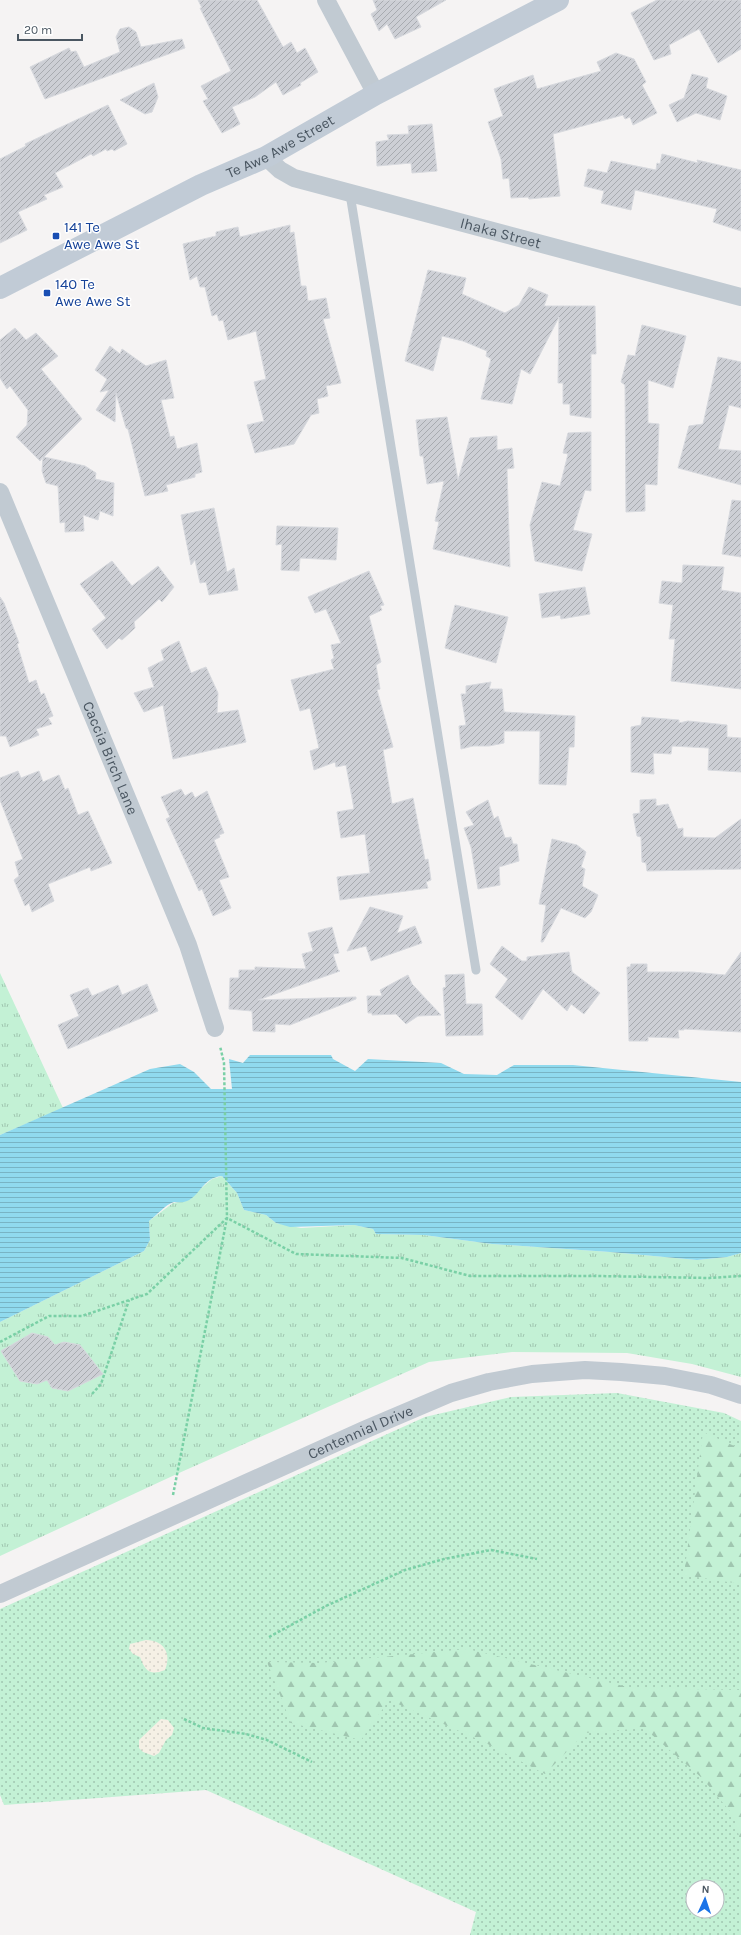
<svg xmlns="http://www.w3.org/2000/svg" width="741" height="1935" font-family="Karla,sans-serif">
<defs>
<pattern id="grass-dots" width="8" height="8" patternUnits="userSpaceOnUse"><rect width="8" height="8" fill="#c3f1d5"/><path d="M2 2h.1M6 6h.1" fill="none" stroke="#a0c6b0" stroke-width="1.8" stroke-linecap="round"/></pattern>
<pattern id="forest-firs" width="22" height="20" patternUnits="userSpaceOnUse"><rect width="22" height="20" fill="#c3f1d5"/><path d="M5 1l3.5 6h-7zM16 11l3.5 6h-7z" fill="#a0c6b0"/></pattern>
<pattern id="sand-dots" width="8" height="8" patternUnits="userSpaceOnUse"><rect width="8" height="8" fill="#f5f0e5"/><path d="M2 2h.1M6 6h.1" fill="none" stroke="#d4d0c7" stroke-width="1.8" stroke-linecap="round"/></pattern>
<pattern id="park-tufts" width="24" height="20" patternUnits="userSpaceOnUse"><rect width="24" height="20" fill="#c3f1d5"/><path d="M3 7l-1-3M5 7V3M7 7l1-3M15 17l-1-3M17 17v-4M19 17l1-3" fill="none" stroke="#a0c6b0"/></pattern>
<pattern id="water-rules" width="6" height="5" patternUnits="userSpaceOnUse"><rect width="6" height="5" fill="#90daee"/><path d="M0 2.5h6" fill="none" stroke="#78b4c4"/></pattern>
<pattern id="building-hatch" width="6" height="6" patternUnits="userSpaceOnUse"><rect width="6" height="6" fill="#cdcfd5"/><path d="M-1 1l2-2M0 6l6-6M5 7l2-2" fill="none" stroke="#a8abb0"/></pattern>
</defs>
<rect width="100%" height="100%" fill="#f5f3f3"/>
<path fill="url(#grass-dots)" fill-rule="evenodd" d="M617,1393L724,1413L741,1421V1935H470L476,1912L206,1790L4,1805L0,1795V1609L425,1417L511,1397ZM693,1887H717V1911H693Z"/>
<path fill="url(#forest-firs)" d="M703,1432L741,1449V1584L684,1575Z
M467,1649L632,1688L741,1690V1844L734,1816L702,1778L644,1728L585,1733L545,1774L482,1741L389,1700L361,1740L291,1723L267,1662L319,1663Z"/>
<path fill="url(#sand-dots)" d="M146,1640C164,1640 172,1654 165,1670C150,1676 145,1671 140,1657L133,1654L129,1649L130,1644Z
M161,1719L168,1720L174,1728L172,1735L166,1740L159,1753L154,1756L143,1752L139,1748V1740Z"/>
<path fill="url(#park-tufts)" d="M0,973L63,1108L0,1135Z
M222,1176L237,1193L244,1210L266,1215L276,1223L301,1228L354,1225L373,1229L376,1234L424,1235L492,1244L610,1252L697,1260L727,1257L741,1253V1377L692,1364L627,1353L512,1352L429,1362L179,1473L0,1556V1322L144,1251L150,1240L149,1221L173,1203L186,1201L212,1179Z"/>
<path fill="url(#water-rules)" d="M250,1055H331L333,1059L355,1071L368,1059L441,1063L464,1074L497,1075L514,1065H573L741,1082V1253L727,1257L697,1260L610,1252L492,1244L424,1235L376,1234L373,1229L354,1225L290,1227L276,1223L266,1215L244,1210L237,1193L222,1176C202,1178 200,1196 187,1201C183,1203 178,1202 174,1202C166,1204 156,1216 149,1221L150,1240L144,1251L0,1322V1135L150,1069L180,1064L194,1072L211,1089H232L229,1059L243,1063Z"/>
<path fill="url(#building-hatch)" stroke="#d7d9de" d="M198,0H257L283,47L291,42L297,53L305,48L318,72L300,83L301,85L283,95L276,82L255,97L232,107L240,124L222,133L203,101L208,99L201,86L231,71L200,8H202Z
M373,0H446L416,17L421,27L395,39L387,24L379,31L371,14L377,10Z
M657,0H741V49L718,63L699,29L669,45L671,54L654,60L631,13Z
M129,27L136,32L141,47L182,39L185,48L45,99L30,67L69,48L71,52L76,51L84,67L120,52L116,37L120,29Z
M616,53L634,59L646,82L642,85L657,113L633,125L630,117L625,119L623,115L553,134L560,196L529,199L528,197L511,198L509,178L503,179L501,159L488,122L503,116L494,89L533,75L537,89L601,71L597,62Z
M692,74L708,78L706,88L727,96L720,120L696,113L677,122L669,105L684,98Z
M154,83L158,97L152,112L145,114L120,100Z
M108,105L127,144L114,151L112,149L107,151L106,149L93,156L91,154L55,173L63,187L44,195L47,199L18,212L27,230L0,243V159L26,146L25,144Z
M432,124L437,171L412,173L411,163L377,166L376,142L389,140L387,135L409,134L408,126Z
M662,154L698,163L697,160L741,170V231L713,222L717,209L635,190L631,210L601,203L604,191L584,186L588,169L607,173L611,161L656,170L657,163L660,164Z
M290,225V233L294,232L301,286H306L308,301L326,298L330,318L323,319L341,383L326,386L328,396L317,399L319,413L311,415L294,444L255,453L247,425L264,421L254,382L266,379L256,331L228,340L223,320L219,321L217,314L212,316L205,287H200L197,276L190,280L183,244L216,236V232L238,227L240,237Z
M428,270L466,278L462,294L505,313L519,305L529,287L548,295L544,306H595L596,354H591V418L570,415V404H563V383H558L559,317L530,374L521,369L512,404L481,399L491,359L486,356L487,351L463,341L442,336L433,371L405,361Z
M642,325L686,336L673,388L648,380V423L659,424L657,485L645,484V511L626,512L625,385L621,382L628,355L635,356Z
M15,328L26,340L36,333L58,356L41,369L82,419L44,457L85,466L96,473L95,479L114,483L113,516L100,511L98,520L83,515L84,531L65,532V522L60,523L58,486L46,483L42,471L43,457L40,461L16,437L27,425L28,410L10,386L7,389L0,378V340Z
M110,346L120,354L122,349L146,366L166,360L174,398L161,400L170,437L174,436L177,449L197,443L202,472L195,474V477L166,485L168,491L145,496L128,429L126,428L116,393L115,422L96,410L109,390L100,392L107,379L95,370Z
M718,357L741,362V408L729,405L718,449L741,451V485L678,468L689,426L703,424Z
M447,417L458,480L470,438L497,436V450L512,448L514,468L507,469L510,567L433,549L439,522L435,521L444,481L427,484L423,456H420L416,420Z
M591,432V491L585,490L573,530L592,534L582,571L535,561L530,525L542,482L560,486L568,454L563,453L568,433Z
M732,500L741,501V557L722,554Z
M214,508L227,572L234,568L238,590L209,595L206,582L200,583L195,560L191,565L181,515Z
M277,526L338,528L336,560L300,558L299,571L281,570L282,544L276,545Z
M112,561L132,586L158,566L174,587L162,602L159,599L134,622L135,628L122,640L119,638L107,649L92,629L106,618L80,584Z
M683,565L724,567L721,590L741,593V689L671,681L675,639H669L673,605L659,603L662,581L682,583Z
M369,571L384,605L380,606L382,610L369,616L381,662L376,665L380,689L377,690L393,747L383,750L392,804L413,798L425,860L428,859L431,880L426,882L428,888L340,900L337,877L370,873L365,834L341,838L337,812L354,809L346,765L336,767L335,762L314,770L310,751L319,748L310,708L300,711L291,680L334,669L331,660L334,658L331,645L341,643L326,609L315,613L308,597Z
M585,587L590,614L561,619L560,615L542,618L539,594Z
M0,597L4,603L19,643L17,644L29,683L36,680L41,695L44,693L53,716L48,718L52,724L36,729L39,735L10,747L6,736H0Z
M455,605L508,617L496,663L445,648Z
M179,641L191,673L206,667L218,693L217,713L238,710L246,742L173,759L163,705L144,712L134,693L154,687L148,668L164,660L161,650Z
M491,682L489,689H502L504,712L575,716L574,747H569L566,785L539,784L540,731H504V743L489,746H473L461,749L459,726L466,725L461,694H466V686Z
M642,717L679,720V723L688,721L727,725V737L741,738V772L708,770L709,748L672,746L671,754L653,753L654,774L631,772V727L641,725Z
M18,771L21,778L39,771L43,782L59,775L65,790L68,788L78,815L88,811L112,863L91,871L90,867L48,884L54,901L32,912L29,903L25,906L14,880L19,876L15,862L23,859L0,800V778Z
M181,789L185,796L192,792L195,798L207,791L224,833L219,835L220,837L214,840L229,877L219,880L231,908L213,916L202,889L199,891L166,819L170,817L161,797Z
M656,799V806L668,804L678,829L683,828V837L715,838L741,819V869L647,871L646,863L642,862L641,837L637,836L633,814L640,813V800Z
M488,800L494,819L498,816L505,838L511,837L513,844H517L519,861L499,867L500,885L478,889L471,847L464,828L474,825L466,812Z
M552,839L577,845L586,852L581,867L585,869L582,886L598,895L591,912L585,918L561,908L543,942H541L546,905L539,904Z
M370,907L403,916L397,933L415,926L422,943L371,961L366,946L347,951Z
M332,927L339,953L333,954L338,970L340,971L258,1000L356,997V999L290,1025L275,1024V1032L253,1031L252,1011L229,1009L230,978H239V970H255V967L306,969L302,954L313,951L308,933Z
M502,946L522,961H527V957L569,952L572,972L600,993L584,1014L571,1004L567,1011L543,989L522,1020L495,997L508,979L490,964Z
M741,952V1032L684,1029V1030H678L679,1038L648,1037V1041H629L627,967H630L631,964H647V972H692L725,975Z
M464,974L466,1004H482L483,1035L446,1036L443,988L446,987L445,975Z
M408,975L412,984L441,1015L418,1016L406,1024L396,1014L372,1015V1013H368L367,996H382L380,990Z
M147,984L158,1011L68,1049L58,1025L79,1016L70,995L88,988L92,996L118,985L122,995Z
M32,1333L48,1337L55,1345L64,1342L80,1345L103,1374L68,1391L52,1388L47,1380L37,1384L20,1381L1,1351Z"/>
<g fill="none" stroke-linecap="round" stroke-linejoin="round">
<path stroke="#7ad0a6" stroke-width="2.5" stroke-dasharray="3 2" stroke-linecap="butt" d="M0,1342L49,1316H82L147,1294L227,1218L296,1254L402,1258L470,1276H598L709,1278L741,1276
M92,1394L101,1384L129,1300
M173,1495L227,1218L224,1063L220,1046
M269,1637L326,1606L405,1570L444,1559L491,1550L537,1559
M184,1719L203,1728L246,1734L267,1740L312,1762"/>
<path stroke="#c1cad2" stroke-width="9" d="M350,194L476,970"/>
<g stroke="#c1cad2" stroke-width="18">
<path d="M326,0L376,94"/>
<path id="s1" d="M266,157L280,170L294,178L741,297"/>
<path id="s2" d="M0,492L188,945L215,1028"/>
<path id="s3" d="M0,1594L364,1430L451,1393L489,1382L532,1374L585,1370L621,1372L665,1376L711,1385L741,1395"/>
</g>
<path stroke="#c1cbd6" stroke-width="22" id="s4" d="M0,288L201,185L266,157L376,94L558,0"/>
</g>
<g fill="#1a4fb4" stroke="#fff" stroke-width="1.5">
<rect x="52" y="232" width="8" height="8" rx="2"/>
<rect x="43" y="289" width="8" height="8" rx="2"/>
</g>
<g text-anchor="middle" stroke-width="3" stroke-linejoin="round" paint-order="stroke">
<g font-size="15" fill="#4a5661" stroke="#fff">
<text dy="5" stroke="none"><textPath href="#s4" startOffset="314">Te Awe Awe Street</textPath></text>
<text dy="5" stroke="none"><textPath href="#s1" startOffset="249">Ihaka Street</textPath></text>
<text dy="5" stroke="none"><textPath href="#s2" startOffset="288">Caccia Birch Lane</textPath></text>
<text dy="5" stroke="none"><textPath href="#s3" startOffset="395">Centennial Drive</textPath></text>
</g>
<g font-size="15" fill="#164399" stroke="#fff" text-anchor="start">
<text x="64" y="232">141 Te<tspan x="64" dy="17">Awe Awe St</tspan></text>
<text x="55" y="289">140 Te<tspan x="55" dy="17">Awe Awe St</tspan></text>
</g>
</g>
<g transform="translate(705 1899) rotate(3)"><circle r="19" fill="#ffffff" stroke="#b7bbc0"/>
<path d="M0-3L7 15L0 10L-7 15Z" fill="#1a73e8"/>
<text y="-6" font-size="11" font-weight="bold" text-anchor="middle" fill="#4a5661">N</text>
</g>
<path d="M18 34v6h64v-6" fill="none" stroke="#4a5661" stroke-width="2"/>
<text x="24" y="34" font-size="12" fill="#4a5661" stroke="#ffffff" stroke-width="3" paint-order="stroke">20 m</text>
</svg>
